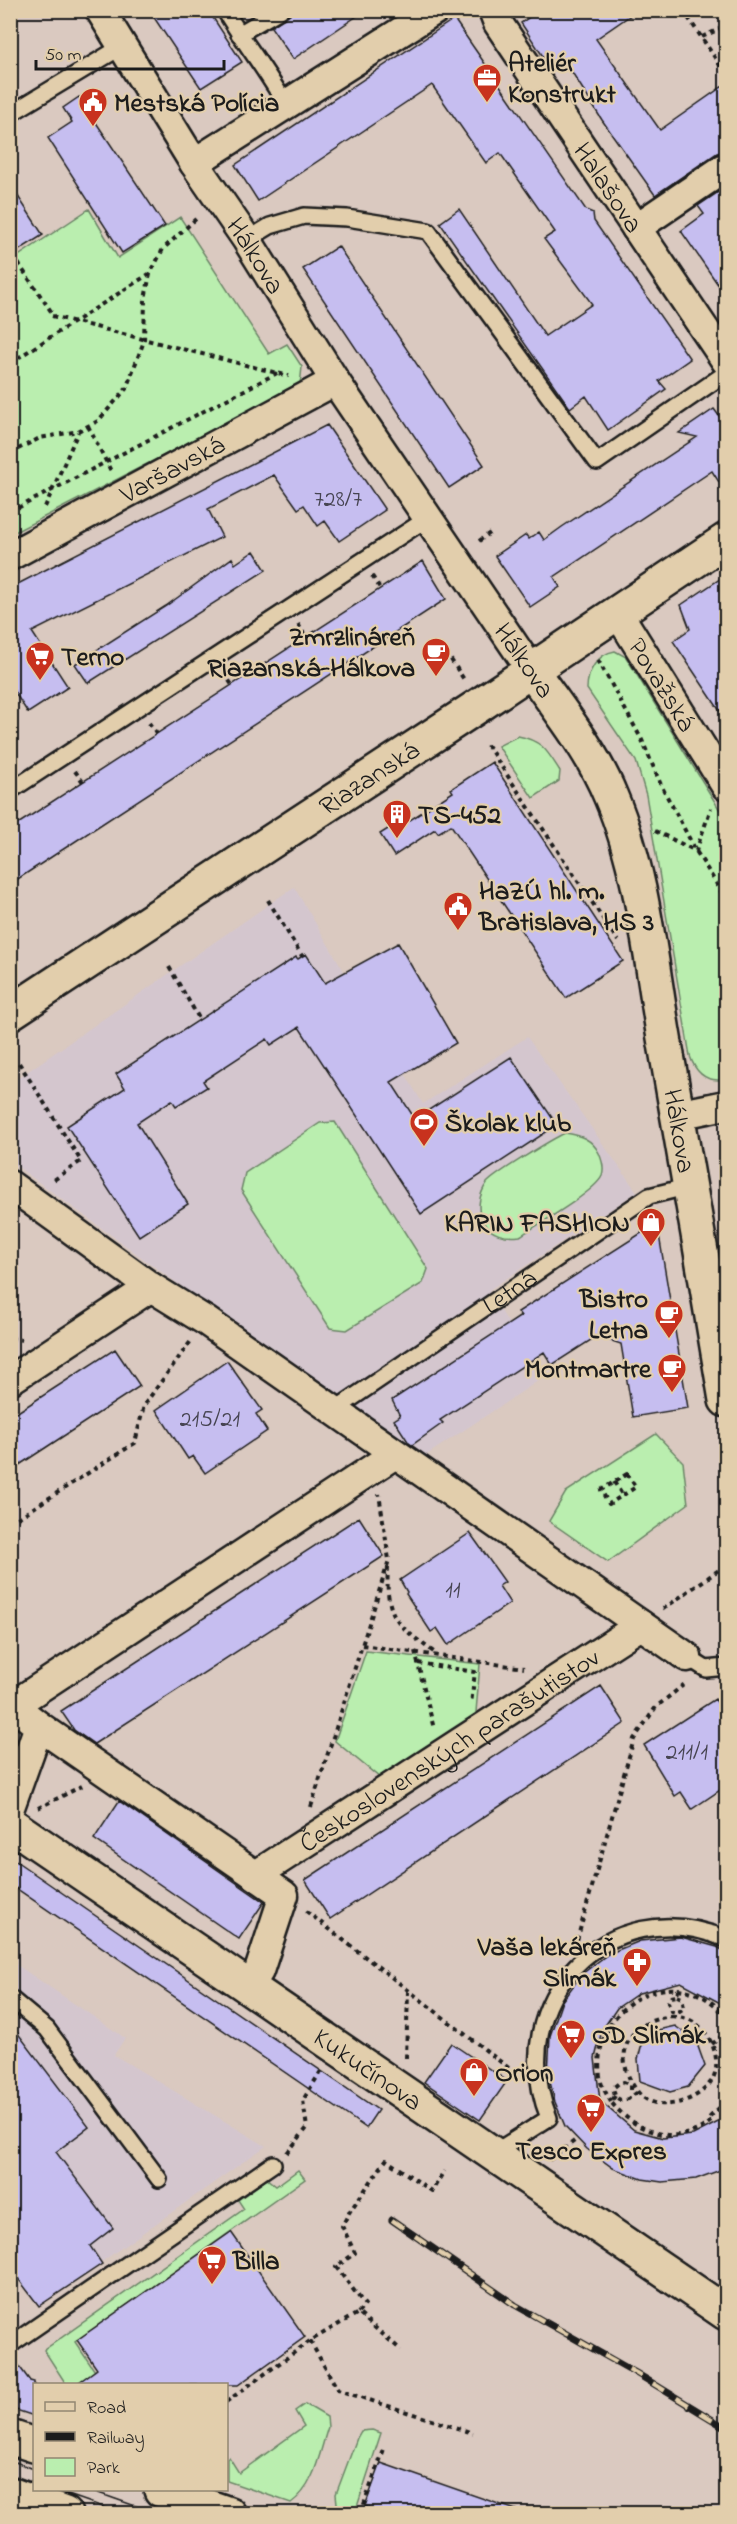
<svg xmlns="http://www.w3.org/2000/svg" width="737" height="2524" font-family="'Indie Flower',sans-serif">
<rect width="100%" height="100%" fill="#dac9c0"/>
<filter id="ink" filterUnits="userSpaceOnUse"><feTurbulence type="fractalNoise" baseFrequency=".0167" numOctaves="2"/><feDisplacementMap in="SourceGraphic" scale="12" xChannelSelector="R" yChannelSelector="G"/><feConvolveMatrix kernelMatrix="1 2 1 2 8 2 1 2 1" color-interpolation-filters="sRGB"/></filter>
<g filter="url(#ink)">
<path fill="#d4c6ce" d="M294,887L423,1104L527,1037L637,1192L489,1290L541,1379L419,1460L11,1162V1083Z
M11,1961L125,2038L114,2055L266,2146L39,2306L11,2268Z"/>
<path fill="#baeeaf" stroke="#6b8566" stroke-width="1.5" d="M89,209L118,258L180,217L269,354L287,344L302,367L300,385L11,534V261Z
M615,651L626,657L726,820V1079C707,1083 696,1074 690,1056L646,795L636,761L587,689C587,672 597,654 615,651Z
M518,736C543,741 547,751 560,771L559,781L533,798L498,746Z
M335,1122L428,1269L423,1283L347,1330L330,1328L241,1190L245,1173L320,1123Z
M565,1133C580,1135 592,1139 599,1153C602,1160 605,1168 602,1176C595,1192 537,1225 520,1236C506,1238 491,1235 483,1222C476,1210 479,1194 487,1183C495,1174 552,1139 565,1133Z
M656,1434L683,1462L688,1504L608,1562L549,1521L566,1492Z
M366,1651L480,1664L475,1724L385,1782L335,1741Z
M298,2170L305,2179L75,2342L103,2383L66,2384L44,2350L244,2209L238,2200L267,2179L276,2186Z
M305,2404L327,2417L328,2427C319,2454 315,2486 291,2503L227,2481V2459L229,2457L239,2473L304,2426L295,2411Z
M372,2430L381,2433L355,2513H338L336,2494L357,2438L361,2431Z"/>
<path fill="#c6bef0" stroke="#1c1c1c" stroke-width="1.5" d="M149,10H208L242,62L201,88Z
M296,10H366L293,59L271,27Z
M540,10H638L596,39L660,130L726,84V151L717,153L655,195L602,120L565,61L552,70L521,23Z
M454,19L586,210L593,213L594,221L690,359L659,381L666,389L608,430L586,396L570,408L440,223L459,209L545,336L592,304L544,239L555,232L500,153L486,163L432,85L258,201L235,165Z
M79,97L165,226L122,253L48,138L72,122L63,108Z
M10,184L43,235L10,256Z
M726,187V296L681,231L704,214L698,206Z
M338,246L484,465L449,488L303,269Z
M714,409L722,420L726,417V493L712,471L554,577L560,587L530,607L495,556L526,535L529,539L539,532L544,540L562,527L697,437L679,433Z
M327,425L385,510L339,541L325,521L318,526L304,505L298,509L274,475L208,509L222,537L32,632L68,687L28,713L10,685V588Z
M254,551L266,570L88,683L75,664L166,606L232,558L235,564Z
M423,561L446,599L10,884V829Z
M726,575V720L673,641L690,629L681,605Z
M492,762L623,961L566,998L451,825L438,833L435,829L394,856L380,834L399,822L401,826L453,792L451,789Z
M398,943L456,1043L391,1082L415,1119L511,1057L557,1125L421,1214L299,1027L271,1045L267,1039L203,1081L207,1087L176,1106L172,1100L137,1123L188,1204L139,1236L67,1126L125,1088L116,1074L296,957L298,959L306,954L325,983Z
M657,1223L688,1408L633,1417L621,1344L597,1336L552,1365L544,1352L440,1420L443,1423L412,1445L409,1443L394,1420L400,1416L392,1400L521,1316L518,1312Z
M115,1349L140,1386L10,1471V1417Z
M227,1361L262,1410L256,1414L267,1431L205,1473L193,1456L188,1459L156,1410Z
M359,1517L384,1556L94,1744L74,1730L61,1711Z
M470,1533L505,1582L499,1586L510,1603L448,1645L437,1628L431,1632L406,1594L407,1592L400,1580Z
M601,1686L625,1723L330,1919L305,1880Z
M715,1699L726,1716V1786L692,1809L681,1792L675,1796L644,1745Z
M119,1801L264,1902L239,1939L94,1839Z
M10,1857L378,2110L366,2128L10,1884Z
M681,1937L717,1947L726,1952V2006L681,1982L639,1993L617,2008L602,2030L595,2058L600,2101L634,2130L663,2138L693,2135L726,2118V2168L696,2179L662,2182L642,2179L613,2168L587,2149L565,2126L555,2102L548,2074L550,2036L562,2001L582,1974L608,1954L640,1941Z
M10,2023L89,2127L56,2152L113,2228L90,2246L102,2264L39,2306L10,2268Z
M675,2026L696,2041L705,2066L688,2087L670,2092L640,2081L638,2059L641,2047L648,2037L658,2030Z
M451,2043L507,2081L480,2120L424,2082Z
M231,2232L305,2337L238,2385H75L97,2369L77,2340Z
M11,2355L30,2381L34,2382V2416L10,2408Z
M381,2463L516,2510V2514H386L365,2506Z"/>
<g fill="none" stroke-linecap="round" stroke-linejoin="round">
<g stroke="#1c1c1c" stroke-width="20">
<g id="service">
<path d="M227,14C246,45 268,73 286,105"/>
<path d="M239,34L280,10"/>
<path d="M10,114L121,47"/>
<path d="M247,240L270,226L304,216L347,218L428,231L597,462L726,373"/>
<path d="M10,791L428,518"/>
<path id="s1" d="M333,1411L649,1196L690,1186"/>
<path d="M687,1657L706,1669L726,1667"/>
<path d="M10,1998L47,2029L159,2179"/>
<path d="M492,2154L549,2118C502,2001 608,1889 726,1939"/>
<path d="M10,2345L273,2164"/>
</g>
</g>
<g stroke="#1c1c1c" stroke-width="33">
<g id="minor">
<path id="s2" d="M100,10L194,163L247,240L335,381L531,670"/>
<path id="s3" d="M493,10L498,23L726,361"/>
<path d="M194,163L435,10"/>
<path d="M636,228L726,167"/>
<path id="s4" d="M10,556L335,381"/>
<path id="s5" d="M618,613L726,786"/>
<path d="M677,1115L726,1105"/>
<path d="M10,1185L151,1287L206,1321L687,1657"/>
<path d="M10,1380L151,1287"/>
<path d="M12,1706L395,1454"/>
<path d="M39,1726L284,1895L259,1971L249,1988"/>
<path d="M10,1807L39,1726L25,1715"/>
<path id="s6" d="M256,1875L641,1625"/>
</g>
</g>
<g stroke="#1c1c1c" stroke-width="38">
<g id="tertiary">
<path id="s7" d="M531,670C560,711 592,750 611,797C642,870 650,954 663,1032C684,1155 706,1277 726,1400"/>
<path id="s8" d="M10,1013L481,704L726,540"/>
<path id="s9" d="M10,1824L726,2313"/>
</g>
</g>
<g stroke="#1c1c1c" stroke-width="38">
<path id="secondary" d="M10,2437L34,2445
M161,2490L229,2514
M10,2494L65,2514"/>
</g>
<path stroke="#1c1c1c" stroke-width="4" stroke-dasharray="4.5 4.5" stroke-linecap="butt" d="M683,10L726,74
M702,37L726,26
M18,263L55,317
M52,316L289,376
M10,363L149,274
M88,426L112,473
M10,453L40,438L78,431L98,421L126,389L144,341L145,299L150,274L163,249L199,216
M45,507L78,432
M10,512L277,373
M479,541L490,533
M372,576L380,588
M298,624L306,637
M446,652L465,681
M598,660L642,740L661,785L696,851L726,899
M224,673L232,685
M149,723L157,734
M487,745L618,941
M75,771L83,782
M655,831L696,851L711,808
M268,900L302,956
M169,967L200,1020
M19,1063L81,1161L51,1182
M723,1081L726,1054
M10,1338L22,1340
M627,1474L636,1487L609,1504L601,1490Z
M614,1482L623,1496
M10,1523L135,1443L144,1405L191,1341
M388,1567C385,1617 396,1624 435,1653
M663,1609L726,1565
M362,1645L524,1668
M415,1651L434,1729
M418,1663L475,1672L471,1704
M311,1807L389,1560L379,1494
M38,1808L82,1786
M306,1911L519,2076
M577,1940L634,1739L656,1707L686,1683
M677,1996L682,1998L684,2008L678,2012L671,2011L668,2002L671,1997L677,1996L678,1989
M672,2016C678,2017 685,2018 690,2020C711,2030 725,2064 710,2083C695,2103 655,2115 637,2091C610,2053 629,2021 672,2016Z
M712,2044L726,2033
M406,2058L408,1992
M630,2090V2085L624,2082L619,2083L613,2088L615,2096L620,2100L628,2099L638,2092
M615,2096L611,2102C636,2133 680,2149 712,2120L710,2117L726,2101
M611,2102C608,2096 603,2089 601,2082C585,2006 677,1954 726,2017
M287,2153L307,2128L303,2100L321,2071
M549,2160L577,2139
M358,2313L365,2305L336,2267L355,2253L342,2226L350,2211L386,2160L432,2191L444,2171
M310,2341L338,2390L473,2433
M226,2402L310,2341L358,2313L401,2350
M374,2514L362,2510L384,2449"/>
<use href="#service" stroke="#e2ceac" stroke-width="15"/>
<use href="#minor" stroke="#e2ceac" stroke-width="28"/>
<use href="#tertiary" stroke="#e2ceac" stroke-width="33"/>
<use href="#secondary" stroke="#e2ceac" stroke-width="33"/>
<path stroke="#1c1c1c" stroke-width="1.5" d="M10,2460L34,2469
M10,2474L34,2483
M54,2490L123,2514
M90,2490L158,2514"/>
<g stroke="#1c1c1c" stroke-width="7">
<path id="rail" d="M392,2220L515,2305L636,2373L726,2428"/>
</g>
<use href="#rail" stroke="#e2ceac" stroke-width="4.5" stroke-dasharray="14" stroke-linecap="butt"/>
</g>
</g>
<defs>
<g id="office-pin" transform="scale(1.5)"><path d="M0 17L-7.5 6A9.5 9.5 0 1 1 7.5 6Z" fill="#c8321e" stroke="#e2ceac"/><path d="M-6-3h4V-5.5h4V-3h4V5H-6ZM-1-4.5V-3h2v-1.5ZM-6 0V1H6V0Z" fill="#fff"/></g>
<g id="civic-pin" transform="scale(1.5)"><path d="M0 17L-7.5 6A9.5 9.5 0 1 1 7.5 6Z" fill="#c8321e" stroke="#e2ceac"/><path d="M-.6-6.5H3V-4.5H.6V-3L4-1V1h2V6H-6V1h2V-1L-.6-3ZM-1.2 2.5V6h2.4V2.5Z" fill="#fff"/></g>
<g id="cafe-pin" transform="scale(1.5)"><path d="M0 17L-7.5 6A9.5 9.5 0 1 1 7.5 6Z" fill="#c8321e" stroke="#e2ceac"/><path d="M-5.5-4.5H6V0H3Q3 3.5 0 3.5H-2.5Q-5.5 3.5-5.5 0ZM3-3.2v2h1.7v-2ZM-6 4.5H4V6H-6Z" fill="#fff"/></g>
<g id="supermarket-pin" transform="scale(1.5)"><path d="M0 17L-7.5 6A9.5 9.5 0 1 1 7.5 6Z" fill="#c8321e" stroke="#e2ceac"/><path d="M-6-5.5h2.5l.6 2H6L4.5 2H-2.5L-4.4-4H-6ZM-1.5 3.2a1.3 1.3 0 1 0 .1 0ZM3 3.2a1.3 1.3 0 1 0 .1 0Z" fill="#fff"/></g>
<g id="building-pin" transform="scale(1.5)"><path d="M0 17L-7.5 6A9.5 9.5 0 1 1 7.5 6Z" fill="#c8321e" stroke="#e2ceac"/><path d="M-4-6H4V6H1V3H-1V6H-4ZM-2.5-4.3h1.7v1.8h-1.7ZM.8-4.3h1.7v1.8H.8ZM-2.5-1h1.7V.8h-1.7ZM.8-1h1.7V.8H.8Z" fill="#fff"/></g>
<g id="stadium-pin" transform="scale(1.5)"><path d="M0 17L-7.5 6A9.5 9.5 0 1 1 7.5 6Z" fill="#c8321e" stroke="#e2ceac"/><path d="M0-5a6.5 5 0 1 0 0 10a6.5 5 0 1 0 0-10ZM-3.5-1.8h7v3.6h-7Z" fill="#fff"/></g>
<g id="shop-pin" transform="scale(1.5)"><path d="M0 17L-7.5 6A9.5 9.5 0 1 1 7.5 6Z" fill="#c8321e" stroke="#e2ceac"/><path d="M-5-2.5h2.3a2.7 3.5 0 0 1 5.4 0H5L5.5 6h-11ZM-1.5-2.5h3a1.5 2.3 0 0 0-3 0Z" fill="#fff"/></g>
<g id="pharmacy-pin" transform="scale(1.5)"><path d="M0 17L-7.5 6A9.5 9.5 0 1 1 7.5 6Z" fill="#c8321e" stroke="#e2ceac"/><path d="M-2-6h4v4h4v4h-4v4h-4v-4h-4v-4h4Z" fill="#fff"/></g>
</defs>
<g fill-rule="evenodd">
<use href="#office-pin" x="487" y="78"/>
<use href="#civic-pin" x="93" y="102"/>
<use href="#cafe-pin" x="436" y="652"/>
<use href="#supermarket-pin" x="40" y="656"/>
<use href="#building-pin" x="397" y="814"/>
<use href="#civic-pin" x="458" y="906"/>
<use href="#stadium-pin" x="424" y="1122"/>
<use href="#shop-pin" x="651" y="1222"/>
<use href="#cafe-pin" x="669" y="1314"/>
<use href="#cafe-pin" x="672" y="1368"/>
<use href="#pharmacy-pin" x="637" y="1962"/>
<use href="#supermarket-pin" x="571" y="2034"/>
<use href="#shop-pin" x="474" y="2072"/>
<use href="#supermarket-pin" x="591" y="2108"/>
<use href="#supermarket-pin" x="212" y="2260"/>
</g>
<g text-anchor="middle" stroke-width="4.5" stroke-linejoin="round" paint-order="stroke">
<g font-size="24" fill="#464451">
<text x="338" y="506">728/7</text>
<text x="210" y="1426">215/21</text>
<text x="453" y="1597">11</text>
<text x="687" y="1759">211/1</text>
</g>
<g font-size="27" font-weight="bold" fill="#1c1c1c" stroke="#e2ceac" text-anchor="start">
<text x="508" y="71">Ateliér<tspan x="508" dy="31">Konstrukt</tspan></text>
<text x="114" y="111">Mestská Polícia</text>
<text x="415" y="645" text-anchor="end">Zmrzlináreň<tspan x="415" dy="31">Riazanská-Hálkova</tspan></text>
<text x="61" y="665">Terno</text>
<text x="418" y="823">TS-452</text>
<text x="479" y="899">HaZÚ hl. m.<tspan x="479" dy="31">Bratislava, HS 3</tspan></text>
<text x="445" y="1131">Školak klub</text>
<text x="630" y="1231" text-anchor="end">KARIN FASHION</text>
<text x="648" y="1307" text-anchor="end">Bistro<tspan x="648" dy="31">Letna</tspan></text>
<text x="651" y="1377" text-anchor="end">Montmartre</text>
<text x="616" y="1955" text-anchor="end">Vaša lekáreň<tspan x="616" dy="31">Slimák</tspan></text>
<text x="592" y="2043">OD Slimák</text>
<text x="495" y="2081">Orion</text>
<text x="591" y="2159" text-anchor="middle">Tesco Expres</text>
<text x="233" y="2269">Billa</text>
</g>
<g font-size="27" fill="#1c1c1c" stroke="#e2ceac">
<text dy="9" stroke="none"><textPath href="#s3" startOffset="212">Halašova</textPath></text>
<text dy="9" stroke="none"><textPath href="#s2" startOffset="291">Hálkova</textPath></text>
<text dy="9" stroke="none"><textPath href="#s4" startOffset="184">Varšavská</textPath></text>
<text transform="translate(525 660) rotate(55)" y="9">Hálkova</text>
<text dy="9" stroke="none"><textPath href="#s5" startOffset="84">Považská</textPath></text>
<text dy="9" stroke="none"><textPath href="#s8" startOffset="429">Riazanská</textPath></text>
<text dy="9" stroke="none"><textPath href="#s7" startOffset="492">Hálkova</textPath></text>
<text dy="9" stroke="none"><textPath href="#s1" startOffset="213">Letná</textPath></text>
<text dy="9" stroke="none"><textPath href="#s6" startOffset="230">Československých parašutistov</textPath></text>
<text dy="9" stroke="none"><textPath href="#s9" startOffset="434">Kukučínova</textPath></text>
</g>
</g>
<rect width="737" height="2524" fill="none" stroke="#e2ceac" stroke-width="36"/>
<rect x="18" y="18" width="701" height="2488" fill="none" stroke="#1c1c1c" stroke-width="2" filter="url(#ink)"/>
<rect x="33" y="2383" width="195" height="108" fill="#e2ceac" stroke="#938772" stroke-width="1.5"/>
<rect x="45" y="2402" width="30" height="9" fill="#e2ceac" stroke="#938772" stroke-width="1.5"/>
<text x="87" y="2413" font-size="18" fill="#1c1c1c">Road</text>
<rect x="45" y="2432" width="30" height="9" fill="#1c1c1c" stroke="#938772" stroke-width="1.5"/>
<text x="87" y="2443" font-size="18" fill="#1c1c1c">Railway</text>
<rect x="45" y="2458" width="30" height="18" fill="#baeeaf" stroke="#938772" stroke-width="1.5"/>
<text x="87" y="2473" font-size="18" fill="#1c1c1c">Park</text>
<path d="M36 60v9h188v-9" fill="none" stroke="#1c1c1c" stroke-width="3"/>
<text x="45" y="60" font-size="18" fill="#1c1c1c" stroke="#e2ceac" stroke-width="4.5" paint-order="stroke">50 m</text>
</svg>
